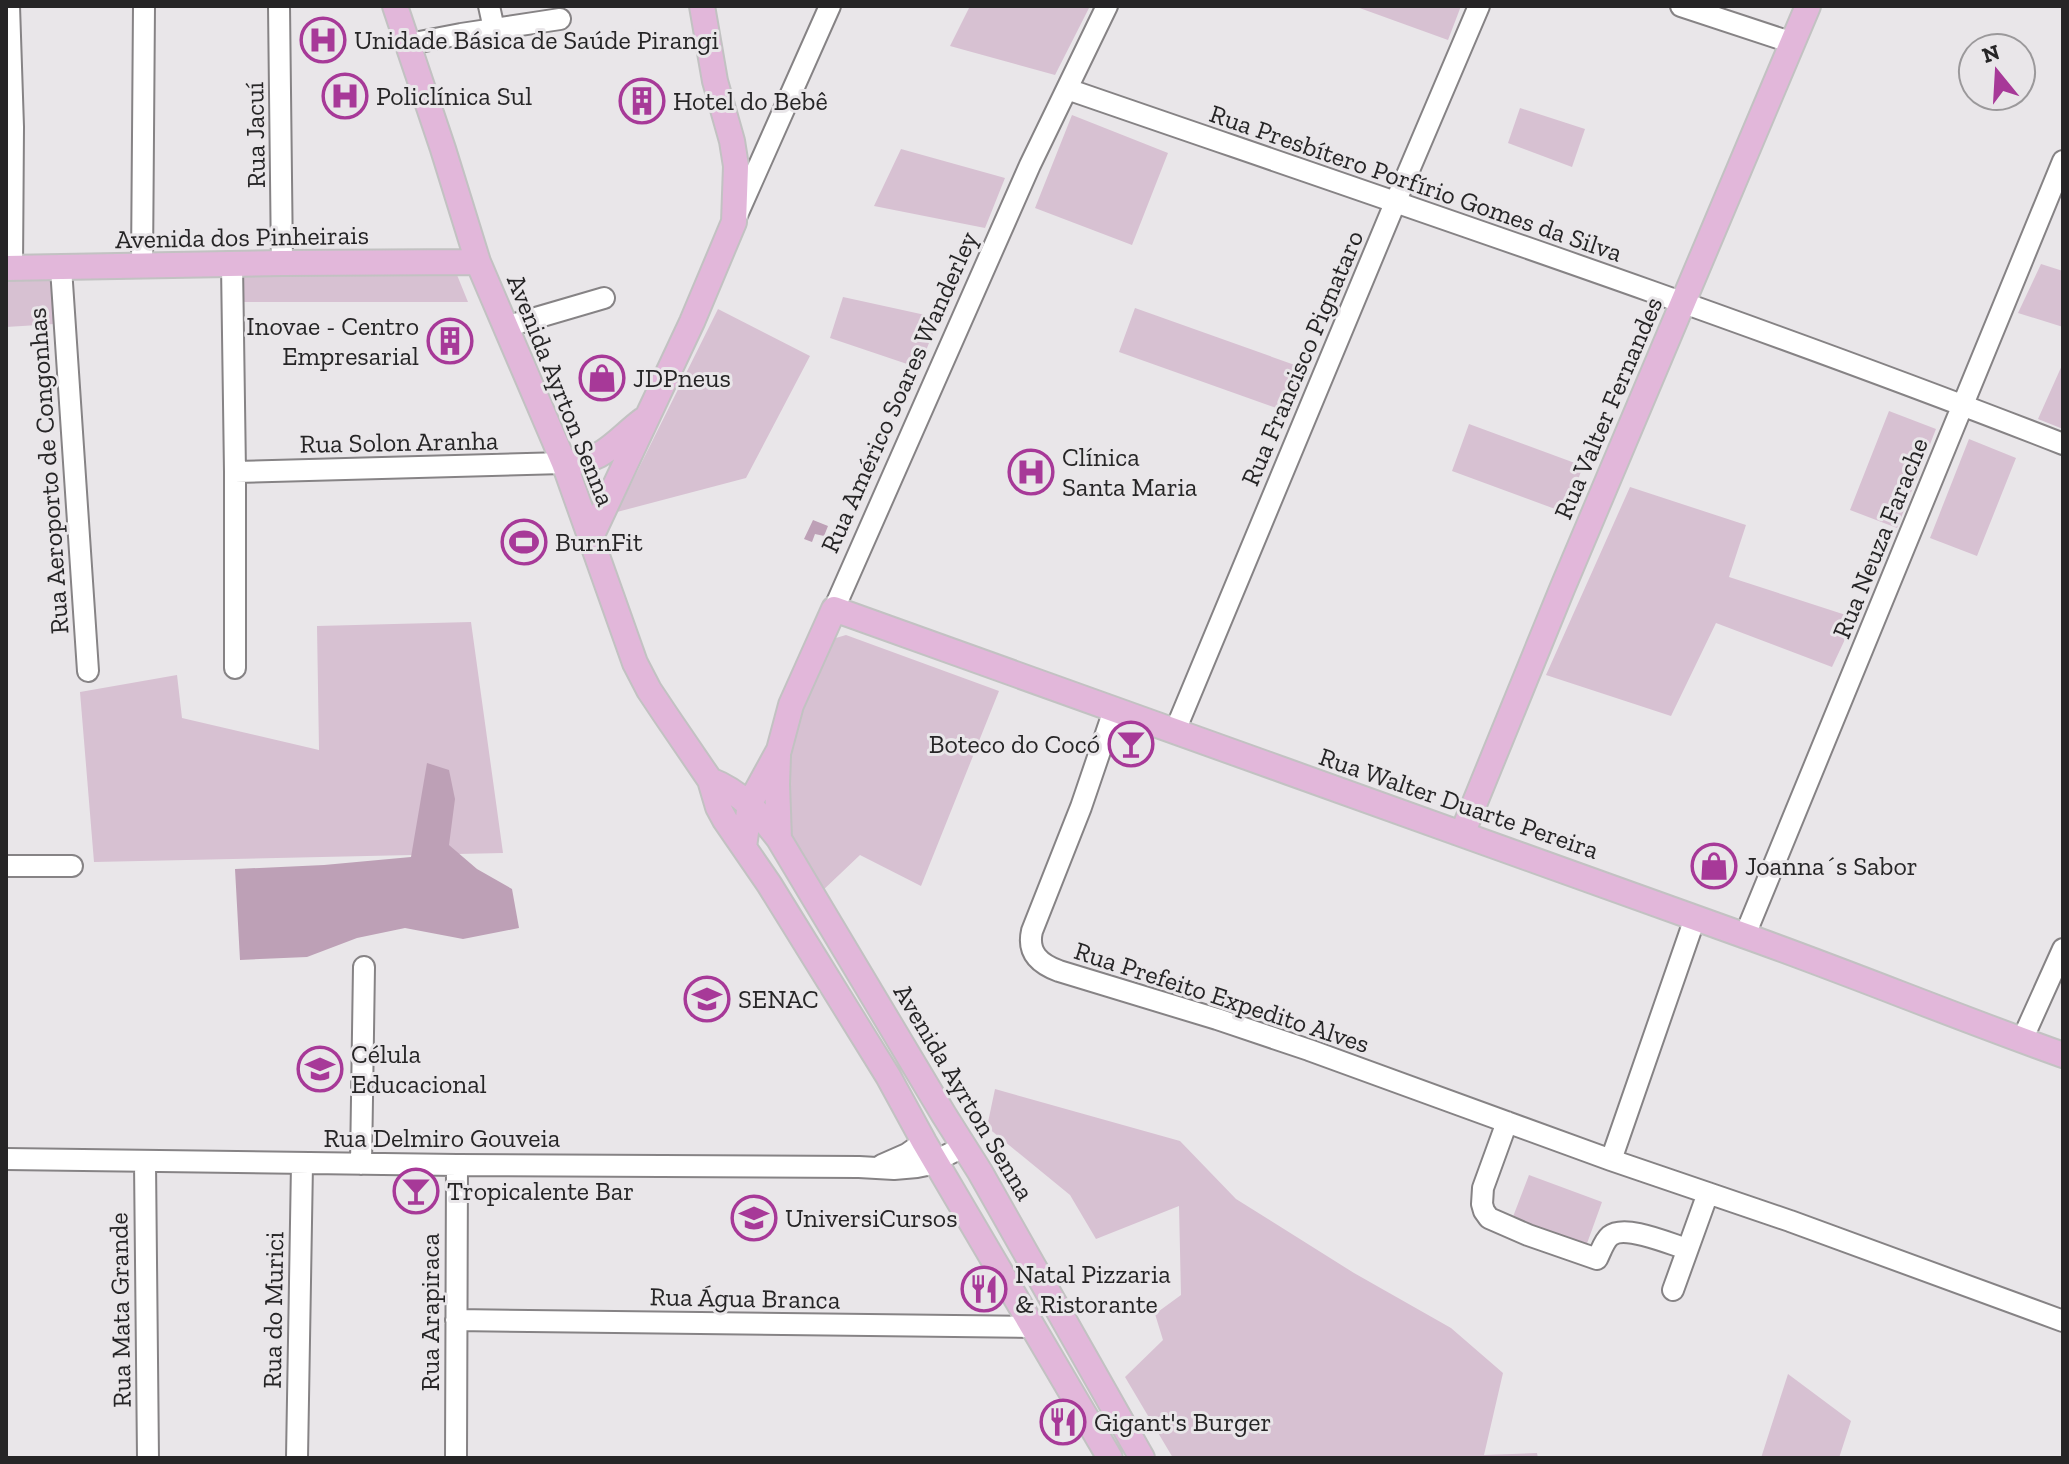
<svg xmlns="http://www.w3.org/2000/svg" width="2069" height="1464" font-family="'Zilla Slab',serif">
<rect width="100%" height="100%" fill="#e9e6e9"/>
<path fill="#d7c1d2" d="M970,6H1090L1055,75L950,46Z
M1354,6H1461L1448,40Z
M1520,108L1585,129L1572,167L1508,143Z
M1072,115L1168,153L1132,245L1035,208Z
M901,149L1005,178L985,228L874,206Z
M2041,264L2063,271V327L2018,313Z
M455,270L468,302H243V273Z
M51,274L54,324L6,327V277Z
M843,297L939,318L919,368L830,338Z
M1135,308L1306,369L1290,413L1119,352Z
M718,309L810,356L746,478L617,512Z
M2063,363V429L2038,419Z
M1889,411L1936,429L1897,528L1850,510Z
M1469,424L1583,466L1566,513L1452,471Z
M1969,439L2016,458L1977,556L1930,538Z
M1630,487L1746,525L1729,577L1855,618L1832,667L1716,623L1671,716L1546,675Z
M471,622L503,853L94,862L80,692L177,675L182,718L319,750L317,626Z
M846,635L999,691L921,886L860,855L820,893L787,834V789L792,742L799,712L829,640Z
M995,1089L1180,1141L1236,1199L1354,1273L1451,1328L1503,1373L1484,1455L1537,1453L1538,1458H1173L1125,1377L1163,1340L1155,1314L1181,1295L1179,1206L1096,1239L1070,1195L987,1127Z
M1529,1175L1602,1202L1585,1249L1511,1222Z
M1788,1374L1851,1421L1839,1458H1761Z"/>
<path fill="#bda0b6" d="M813,520L828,526L824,536L815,534L812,542L804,539Z
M427,763L449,770L455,799L449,845L477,869L512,889L519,928L463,939L405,928L357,938L307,957L240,960L235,869L324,865L411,857Z"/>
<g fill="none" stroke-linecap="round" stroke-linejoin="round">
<g stroke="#868385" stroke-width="24">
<path id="minor" d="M9,6L13,127L12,268
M279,6L282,263
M489,6L494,29
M1681,6L1793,43
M409,44L461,34L560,19
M1067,89C1400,204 1735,316 2063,444
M737,215L830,6
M142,265L144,6
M232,265L235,472V668
M61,268L88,671
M505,327L604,298
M235,472L564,463
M834,609L1030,165L1107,6
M1114,710L1081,807L1032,931C1027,953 1040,964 1059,971L1217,1019L1309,1050L1611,1160L1790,1221L2063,1321
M1175,731L1395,203L1479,6
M6,866H72
M1745,935L2063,161
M2022,1040L2063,949
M1507,1122L1483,1188L1482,1204L1484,1211L1489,1218L1528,1235L1597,1259C1601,1251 1604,1241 1610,1236C1625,1224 1670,1244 1687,1249
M6,1159L457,1165L859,1167L894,1169L917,1167L927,1165L965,1146
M1611,1160L1695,918
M145,1162L148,1458
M361,1164L364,967
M882,1165L907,1154L924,1142
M1673,1290L1708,1193
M456,1320L1033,1327
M297,1458L302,1164
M456,1458L457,1165"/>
</g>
<g stroke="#c2c2c2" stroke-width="28">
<path id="major" d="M395,6L443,149L478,262L564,463L635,663L649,690L665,714L710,780L718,807L725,820L769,884L888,1076L924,1142L1110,1458
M6,268L282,263L478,262
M564,463C603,463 614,442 643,420
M591,537L692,322L734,222L736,166L732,141L715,81L702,6
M778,756L777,784L779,839
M710,780C741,792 759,813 779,839L944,1115L980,1172L1142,1458
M1462,834L1562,589L1808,6
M744,847L750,803L779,750L791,705L834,609C1137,718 1440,826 1743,935C1850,973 1956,1017 2063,1055"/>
</g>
<use href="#minor" stroke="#fff" stroke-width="20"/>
<use href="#major" stroke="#e2b7da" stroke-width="24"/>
</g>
<defs>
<g id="hospital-ring" transform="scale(2.3)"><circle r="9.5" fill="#e9e6e9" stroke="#a73998" stroke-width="1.5"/><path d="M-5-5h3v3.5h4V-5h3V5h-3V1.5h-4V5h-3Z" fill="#a73998"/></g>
<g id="building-ring" transform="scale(2.3)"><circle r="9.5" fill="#e9e6e9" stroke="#a73998" stroke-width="1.5"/><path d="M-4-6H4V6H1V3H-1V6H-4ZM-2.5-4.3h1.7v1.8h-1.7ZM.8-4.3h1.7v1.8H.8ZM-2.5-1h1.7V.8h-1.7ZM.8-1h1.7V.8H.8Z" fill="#a73998"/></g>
<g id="shop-ring" transform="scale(2.3)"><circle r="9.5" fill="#e9e6e9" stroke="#a73998" stroke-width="1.5"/><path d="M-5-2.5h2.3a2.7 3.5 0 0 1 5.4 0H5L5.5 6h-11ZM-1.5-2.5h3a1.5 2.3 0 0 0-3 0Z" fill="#a73998"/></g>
<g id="stadium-ring" transform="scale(2.3)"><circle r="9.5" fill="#e9e6e9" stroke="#a73998" stroke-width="1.5"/><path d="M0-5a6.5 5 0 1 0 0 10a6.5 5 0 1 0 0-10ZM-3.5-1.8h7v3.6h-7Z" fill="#a73998"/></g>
<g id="bar-ring" transform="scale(2.3)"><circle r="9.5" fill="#e9e6e9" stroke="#a73998" stroke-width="1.5"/><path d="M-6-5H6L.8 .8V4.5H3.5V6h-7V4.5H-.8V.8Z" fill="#a73998"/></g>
<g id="university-ring" transform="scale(2.3)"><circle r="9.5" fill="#e9e6e9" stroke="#a73998" stroke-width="1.5"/><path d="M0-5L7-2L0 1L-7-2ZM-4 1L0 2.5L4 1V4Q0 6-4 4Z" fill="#a73998"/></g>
<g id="school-ring" transform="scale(2.3)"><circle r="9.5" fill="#e9e6e9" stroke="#a73998" stroke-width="1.5"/><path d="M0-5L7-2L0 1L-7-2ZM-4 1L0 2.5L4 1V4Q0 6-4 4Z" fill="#a73998"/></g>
<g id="restaurant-ring" transform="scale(2.3)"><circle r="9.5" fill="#e9e6e9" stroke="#a73998" stroke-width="1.5"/><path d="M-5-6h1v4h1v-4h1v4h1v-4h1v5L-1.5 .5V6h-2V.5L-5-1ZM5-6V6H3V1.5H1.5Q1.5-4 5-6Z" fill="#a73998"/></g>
</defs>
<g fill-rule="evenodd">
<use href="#hospital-ring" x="323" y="40"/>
<use href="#hospital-ring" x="345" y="96"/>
<use href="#building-ring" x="642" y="101"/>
<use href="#building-ring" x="450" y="341"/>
<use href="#shop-ring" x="602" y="378"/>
<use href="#hospital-ring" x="1031" y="472"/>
<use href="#stadium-ring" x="524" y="542"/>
<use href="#bar-ring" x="1131" y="744"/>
<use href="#shop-ring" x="1714" y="866"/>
<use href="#university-ring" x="707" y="999"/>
<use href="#school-ring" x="320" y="1069"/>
<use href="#bar-ring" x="416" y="1191"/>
<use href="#school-ring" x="754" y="1218"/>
<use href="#restaurant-ring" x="984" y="1289"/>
<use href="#restaurant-ring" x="1063" y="1422"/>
</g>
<g text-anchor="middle" stroke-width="6" stroke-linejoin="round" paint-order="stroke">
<g font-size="26" fill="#262526" stroke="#e9e6e9" text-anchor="start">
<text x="354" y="49">Unidade Básica de Saúde Pirangi</text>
<text x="376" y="105">Policlínica Sul</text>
<text x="673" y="110">Hotel do Bebê</text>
<text x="419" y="335" text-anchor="end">Inovae - Centro<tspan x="419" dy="30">Empresarial</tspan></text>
<text x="633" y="387">JDPneus</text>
<text x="1062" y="466">Clínica<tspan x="1062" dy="30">Santa Maria</tspan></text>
<text x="555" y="551">BurnFit</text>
<text x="1100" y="753" text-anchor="end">Boteco do Cocó</text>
<text x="1745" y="875">Joanna´s Sabor</text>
<text x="738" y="1008">SENAC</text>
<text x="351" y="1063">Célula<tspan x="351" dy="30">Educacional</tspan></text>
<text x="447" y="1200">Tropicalente Bar</text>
<text x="785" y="1227">UniversiCursos</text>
<text x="1015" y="1283">Natal Pizzaria<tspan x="1015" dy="30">&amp; Ristorante</tspan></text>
<text x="1094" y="1431">Gigant's Burger</text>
</g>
<g font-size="26" fill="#262526" stroke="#e9e6e9">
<text transform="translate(255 135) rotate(-91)" y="9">Rua Jacuí</text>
<text transform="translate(1416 183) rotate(19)" y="9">Rua Presbítero Porfírio Gomes da Silva</text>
<text transform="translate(242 237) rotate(-1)" y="9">Avenida dos Pinheirais</text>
<text transform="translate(1302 358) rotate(-67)" y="9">Rua Francisco Pignataro</text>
<text transform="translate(561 390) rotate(68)" y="9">Avenida Ayrton Senna</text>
<text transform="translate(899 392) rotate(-66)" y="9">Rua Américo Soares Wanderley</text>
<text transform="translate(1608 408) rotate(-67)" y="9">Rua Valter Fernandes</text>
<text transform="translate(399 442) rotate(-1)" y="9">Rua Solon Aranha</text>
<text transform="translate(48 471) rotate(-94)" y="9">Rua Aeroporto de Congonhas</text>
<text transform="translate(1880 538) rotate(-68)" y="9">Rua Neuza Farache</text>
<text transform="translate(1459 803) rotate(19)" y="9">Rua Walter Duarte Pereira</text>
<text transform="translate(1222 997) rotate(18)" y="9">Rua Prefeito Expedito Alves</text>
<text transform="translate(964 1092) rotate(59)" y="9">Avenida Ayrton Senna</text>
<text x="442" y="1147">Rua Delmiro Gouveia</text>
<text transform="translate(745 1298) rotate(1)" y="9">Rua Água Branca</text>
<text transform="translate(120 1310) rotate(-91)" y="9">Rua Mata Grande</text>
<text transform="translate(273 1310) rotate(-89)" y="9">Rua do Murici</text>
<text transform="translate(430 1312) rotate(-90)" y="9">Rua Arapiraca</text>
</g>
</g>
<rect width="2069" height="1464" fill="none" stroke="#262526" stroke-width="16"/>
<g transform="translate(1997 72) rotate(342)"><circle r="38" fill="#e9e6e9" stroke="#9b999b" stroke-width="2"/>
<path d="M0-6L14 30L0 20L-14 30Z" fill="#a73998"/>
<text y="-12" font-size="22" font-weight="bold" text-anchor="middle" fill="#262526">N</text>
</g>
</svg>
